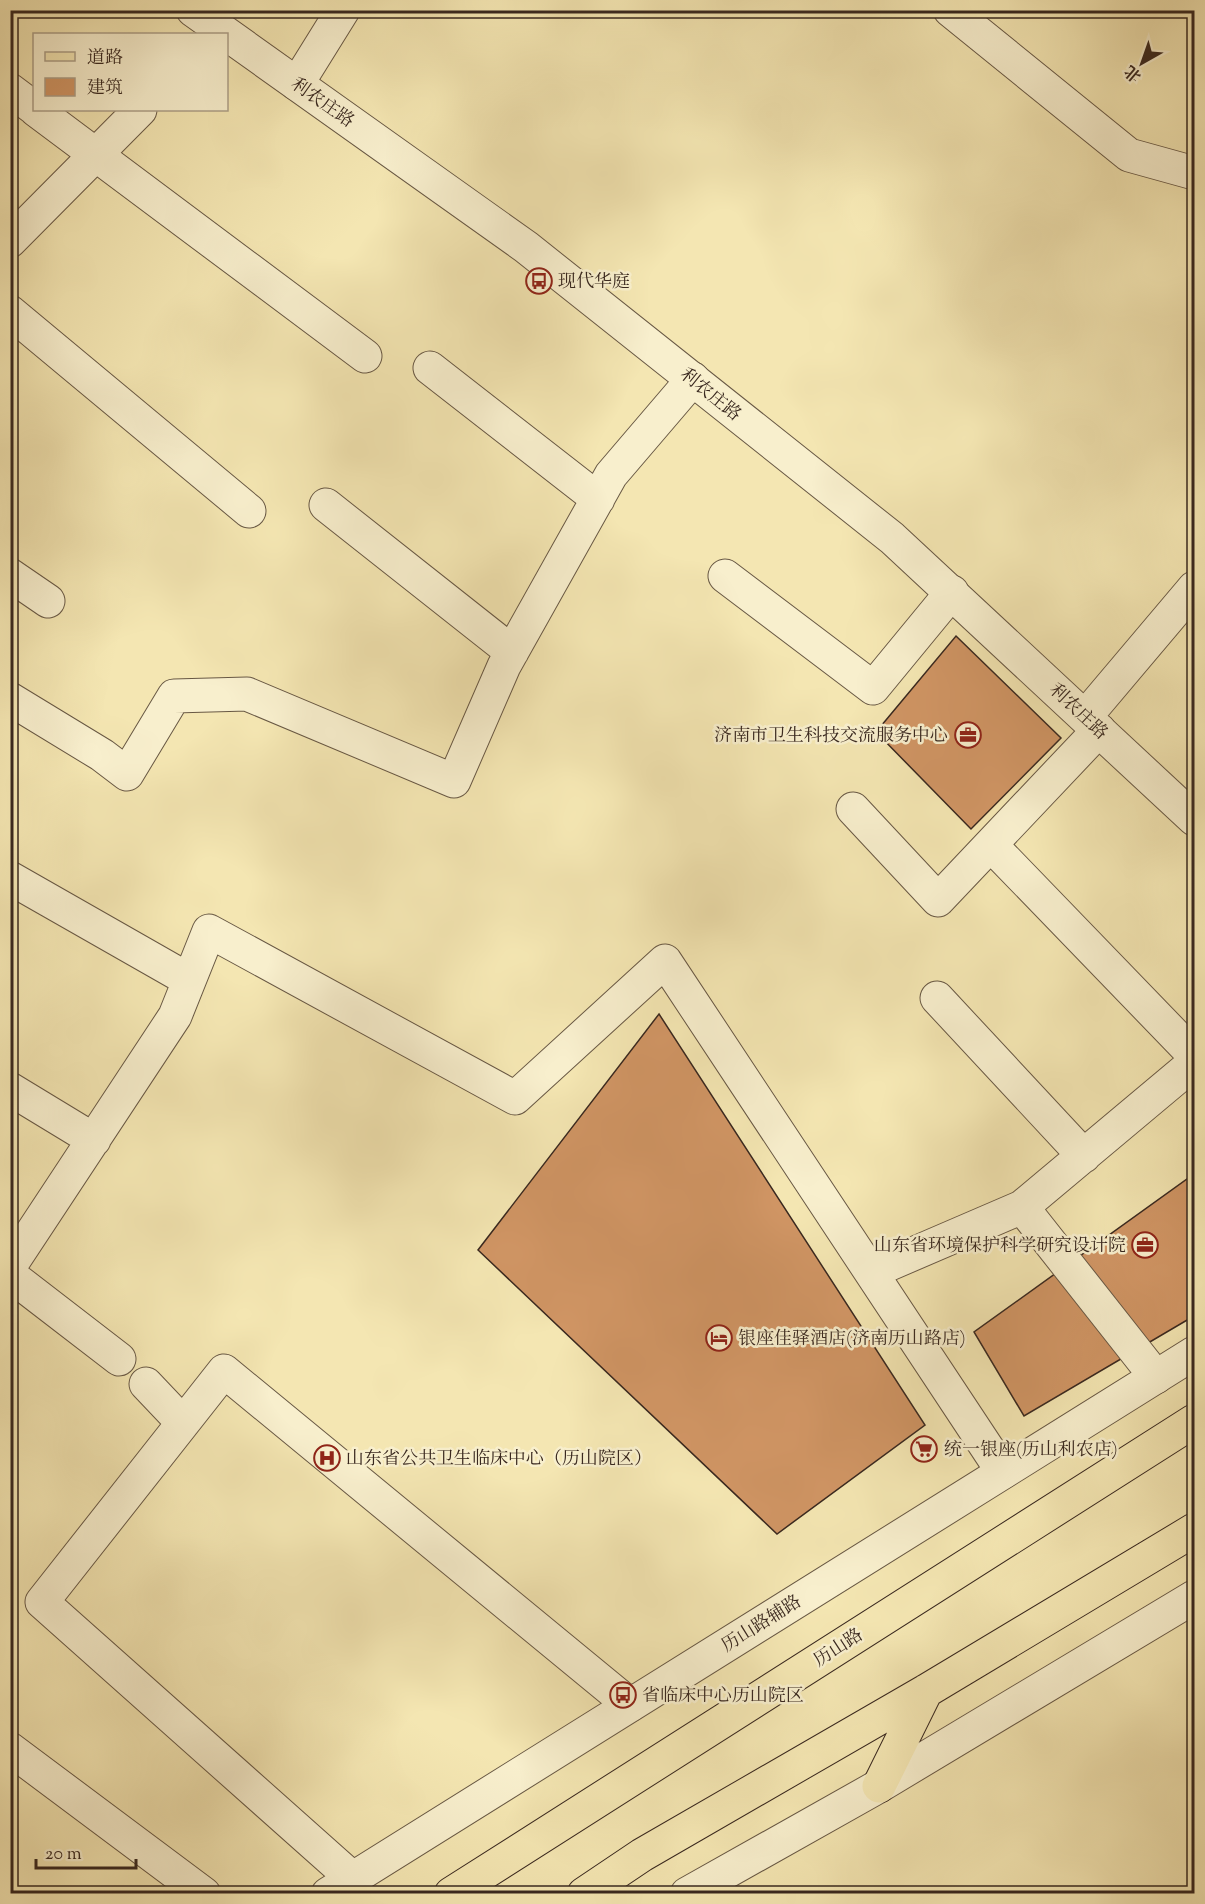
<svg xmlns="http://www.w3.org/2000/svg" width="1205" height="1904" font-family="'Sorts Mill Goudy','Noto Serif SC',serif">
<rect width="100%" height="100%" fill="#f4e6b2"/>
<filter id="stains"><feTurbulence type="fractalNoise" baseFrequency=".00333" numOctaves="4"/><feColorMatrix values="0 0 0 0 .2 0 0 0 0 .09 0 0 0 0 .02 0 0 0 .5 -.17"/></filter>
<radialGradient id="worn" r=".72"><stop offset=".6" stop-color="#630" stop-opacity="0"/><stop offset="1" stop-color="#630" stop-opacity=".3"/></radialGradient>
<path fill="#d09564" stroke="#39281f" stroke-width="1.5" d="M956,636L1061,738L971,829L876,732Z
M659,1014L925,1425L777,1534L478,1250Z
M1194,1174V1316L1024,1416L974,1332Z"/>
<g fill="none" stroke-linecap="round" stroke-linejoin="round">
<g stroke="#685844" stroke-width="35">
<path id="minor" d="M950,10L1129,155L1194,173
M297,84L343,10
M10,90L34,108
M36,110L365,356
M10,241L140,110
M10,312L249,511
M430,368L598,499
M326,505L512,652
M10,575L48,601
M725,576L873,688L952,592
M10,699L102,755L127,774L174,696L247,694L454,781L504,666L611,475L693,379
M1085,717L1194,588
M853,809L938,900L1099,730
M991,845L1194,1055
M10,878L189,980
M937,998L1084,1156
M10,1089L94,1140
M10,1266L175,1016L209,931L515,1098L665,961L1003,1472
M871,1272L1022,1207
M10,1275L119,1359
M1156,1377L1022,1207L1194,1063
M146,1384L183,1423
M10,1749L204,1894
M352,1878L42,1602L224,1371L630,1705"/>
</g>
<g stroke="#685844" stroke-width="35">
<path id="tertiary" d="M193,10L526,247L892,538L1194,819
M328,1894L1194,1353
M687,1894L879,1786L1194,1597"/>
</g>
<g stroke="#39281f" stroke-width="35">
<path id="primary" d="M879,1786L926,1691
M451,1894L1194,1421
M584,1894L642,1855L926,1691L1194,1530"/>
</g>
<use href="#minor" stroke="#f8efcd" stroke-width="33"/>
<use href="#tertiary" stroke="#f8efcd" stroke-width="33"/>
<use href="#primary" stroke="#f4e6b2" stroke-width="33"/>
</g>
<defs>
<g id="bus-ring" transform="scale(1.35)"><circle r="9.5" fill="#f8efcd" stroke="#8f2418" stroke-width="1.5"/><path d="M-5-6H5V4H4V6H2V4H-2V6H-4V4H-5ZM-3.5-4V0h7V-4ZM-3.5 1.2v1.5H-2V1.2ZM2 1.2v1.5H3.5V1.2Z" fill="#8f2418"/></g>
<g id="office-ring" transform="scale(1.35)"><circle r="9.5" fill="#f8efcd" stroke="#8f2418" stroke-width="1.5"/><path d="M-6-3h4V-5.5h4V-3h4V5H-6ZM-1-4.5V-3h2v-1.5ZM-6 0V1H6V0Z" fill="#8f2418"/></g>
<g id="hotel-ring" transform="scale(1.35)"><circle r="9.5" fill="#f8efcd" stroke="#8f2418" stroke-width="1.5"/><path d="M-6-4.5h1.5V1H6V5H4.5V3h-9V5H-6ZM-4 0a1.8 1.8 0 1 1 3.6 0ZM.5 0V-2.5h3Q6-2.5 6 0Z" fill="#8f2418"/></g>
<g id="supermarket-ring" transform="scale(1.35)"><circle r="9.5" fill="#f8efcd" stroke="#8f2418" stroke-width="1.5"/><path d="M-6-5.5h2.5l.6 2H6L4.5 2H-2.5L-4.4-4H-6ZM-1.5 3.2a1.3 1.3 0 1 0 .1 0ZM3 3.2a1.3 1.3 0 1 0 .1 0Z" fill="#8f2418"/></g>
<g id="hospital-ring" transform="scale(1.35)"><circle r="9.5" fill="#f8efcd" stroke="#8f2418" stroke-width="1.5"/><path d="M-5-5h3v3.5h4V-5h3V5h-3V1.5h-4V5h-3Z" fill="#8f2418"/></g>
</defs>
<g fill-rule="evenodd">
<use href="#bus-ring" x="539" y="281"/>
<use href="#office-ring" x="968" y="735"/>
<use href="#office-ring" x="1145" y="1245"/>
<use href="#hotel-ring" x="719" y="1338"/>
<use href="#supermarket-ring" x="924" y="1449"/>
<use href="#hospital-ring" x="327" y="1458"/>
<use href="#bus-ring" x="623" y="1695"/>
</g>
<g text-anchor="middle" stroke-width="5" stroke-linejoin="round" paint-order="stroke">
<g font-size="18" fill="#39281f" stroke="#f8efcd">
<text transform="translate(323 102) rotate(35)" y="6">利农庄路</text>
<text transform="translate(711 394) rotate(39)" y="6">利农庄路</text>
<text transform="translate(1079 711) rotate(43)" y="6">利农庄路</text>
<text transform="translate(761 1623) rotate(-32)" y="6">历山路辅路</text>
<text transform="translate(838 1647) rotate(-33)" y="6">历山路</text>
</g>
<g font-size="18" fill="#39281f" stroke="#f8efcd" text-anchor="start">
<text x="558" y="287">现代华庭</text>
<text x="948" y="741" text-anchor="end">济南市卫生科技交流服务中心</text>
<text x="1126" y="1251" text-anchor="end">山东省环境保护科学研究设计院</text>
<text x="738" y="1344">银座佳驿酒店(济南历山路店)</text>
<text x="944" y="1455">统一银座(历山利农店)</text>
<text x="346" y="1464">山东省公共卫生临床中心（历山院区）</text>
<text x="642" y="1701">省临床中心历山院区</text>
</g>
</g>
<rect width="1205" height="1904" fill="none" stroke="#f4e6b2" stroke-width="36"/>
<rect x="12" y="12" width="1181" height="1880" fill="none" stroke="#39281f" stroke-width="3"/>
<rect x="18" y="18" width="1169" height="1868" fill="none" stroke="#39281f" stroke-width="1.5"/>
<rect x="33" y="33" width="195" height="78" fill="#f8efcd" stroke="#ac9f87" stroke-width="1.5"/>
<rect x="45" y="52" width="30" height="9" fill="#f4e6b2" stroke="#ac9f87" stroke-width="1.5"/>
<text x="87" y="63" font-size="18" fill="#39281f">道路</text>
<rect x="45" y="78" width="30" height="18" fill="#d09564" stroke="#ac9f87" stroke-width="1.5"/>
<text x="87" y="93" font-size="18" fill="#39281f">建筑</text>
<g transform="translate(1142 63) rotate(220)" stroke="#f8efcd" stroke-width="4.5" paint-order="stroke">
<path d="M0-4.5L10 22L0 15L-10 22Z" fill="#39281f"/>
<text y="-9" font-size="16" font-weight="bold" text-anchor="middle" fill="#39281f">北</text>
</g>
<path d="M36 1859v9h100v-9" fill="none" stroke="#39281f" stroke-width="3"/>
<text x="45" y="1859" font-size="18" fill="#39281f" stroke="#f8efcd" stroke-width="4.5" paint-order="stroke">20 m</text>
<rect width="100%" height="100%" filter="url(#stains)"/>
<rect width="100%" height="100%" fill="url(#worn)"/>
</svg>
